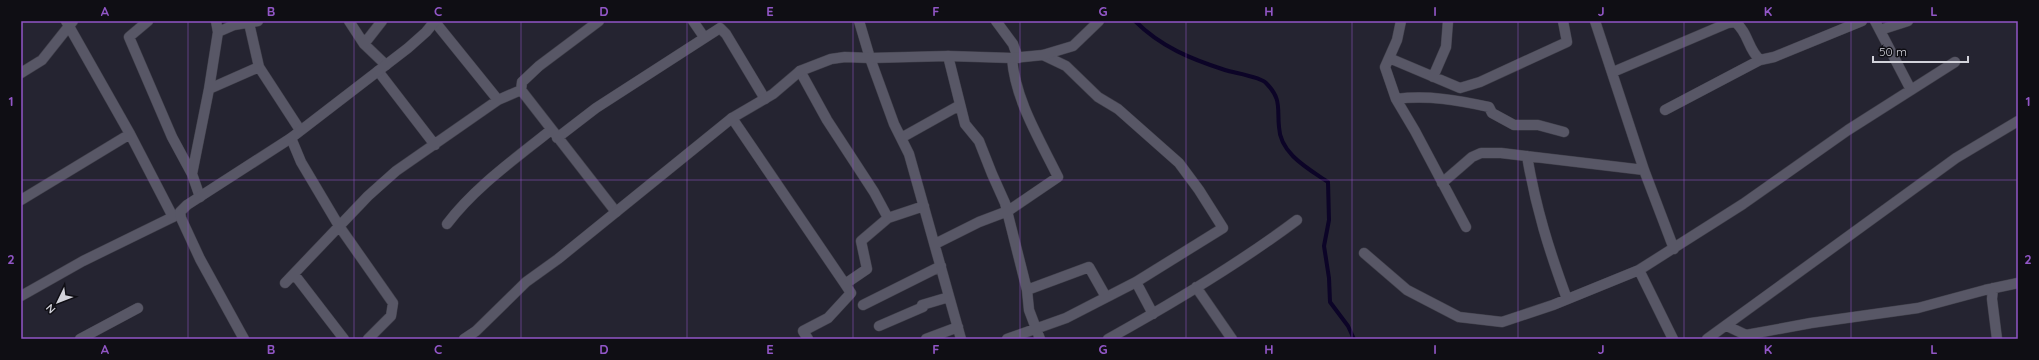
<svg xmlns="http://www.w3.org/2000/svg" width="2039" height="360" font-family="Quicksand,sans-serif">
<rect width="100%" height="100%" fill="#252431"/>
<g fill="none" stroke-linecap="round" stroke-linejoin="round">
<path stroke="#0c0427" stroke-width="4" d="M1135,21C1161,47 1191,59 1225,70C1234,73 1261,77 1266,83C1282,99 1277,108 1279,127C1280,154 1309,169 1328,182L1329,220L1324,246L1329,278L1330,302L1348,326L1354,339"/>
<g stroke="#41404b" stroke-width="11">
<path id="minor" d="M66,21L130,134L173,217
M148,21L129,37L172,137L192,174
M349,21L364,44L386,65
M599,21L539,66L522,82L521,90L616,212
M693,21L704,37
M859,21L870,58L894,124L909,154L961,339
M996,21L1013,44L1018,58
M1401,21L1397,40L1385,67L1396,99L1415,131L1466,227
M1595,21L1644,170L1674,249
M1875,21L1911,90
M435,22L498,100
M249,23L259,67L300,130
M1880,30L1908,21
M218,32L234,25L258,21
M364,44L382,21
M948,56L965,124L979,141L992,174L1005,203L1027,290L1029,310L1040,339
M1389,58L1460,88L1480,82L1567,42L1563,21
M378,71L435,145
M800,71L827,120L874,192L888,218
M1613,72L1728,23L1735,22C1749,33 1747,48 1760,60L1774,57L1862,21
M21,73L42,60L73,21
M1433,77L1446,47L1448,21
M209,89L259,67
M1396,99C1428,95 1457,100 1489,107L1492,113L1514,125H1538L1564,132
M1665,110L1760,60
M732,118L845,284
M291,138L301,162L339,226L393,303L391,316L368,339
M557,138L596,108L720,28L726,34L765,99
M901,138L960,105
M1527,156C1536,209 1549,250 1567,299
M1442,183L1472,157L1481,153H1501L1644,170
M200,197L192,174L209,89L218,32L216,21
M21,200L130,134
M447,224C475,187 515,159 551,130
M935,244L979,222L1008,211L1058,177C1040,140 1015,100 1012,58
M1364,253L1407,290L1459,317L1502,322L1553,305L1639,270L1743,204L1848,130L1955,62
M1639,270L1673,339
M294,274L344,339
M1136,282L1153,314
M285,283L368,196L396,171L498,100L521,90
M1196,287L1232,339
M1993,288L1992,299L1997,339
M1027,290L1089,267L1106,297
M21,296L83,261L179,214
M863,305L941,266
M879,326L923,307L922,305L949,297
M1727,326L1746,335L1811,323L1918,308L1985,290L2018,283
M80,339L138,308
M808,339L803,331L828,318L851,293L845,284L867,269L861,241L888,218L924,206
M926,339L958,327
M1007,339L1066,318L1136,282L1223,228L1199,190L1179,163L1118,109L1098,97L1066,66L1043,55
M1108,339C1173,303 1237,265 1297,220
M1707,339L1956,158L2018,121"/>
</g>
<g stroke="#41404b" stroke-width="11">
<path id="tertiary" d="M244,339L200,259L181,218L180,212L187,205L291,138L408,48L426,32L435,21
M464,339L476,331L526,282L558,259L732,118L773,94L800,71L831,59L845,57L870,58L948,56L1012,58L1043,55L1073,46L1099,21"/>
</g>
<use href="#minor" stroke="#585766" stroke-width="10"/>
<use href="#tertiary" stroke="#585766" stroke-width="10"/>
</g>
<path fill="none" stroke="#9156c6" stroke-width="1" stroke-opacity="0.55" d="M188,21V339M354,21V339M521,21V339M687,21V339M853,21V339M1020,21V339M1186,21V339M1352,21V339M1518,21V339M1684,21V339M1851,21V339M21,180H2018"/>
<rect width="2039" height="360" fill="none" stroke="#0f0e14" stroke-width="44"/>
<g transform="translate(58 302) rotate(227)" stroke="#0f0e14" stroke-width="3" paint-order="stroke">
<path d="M0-3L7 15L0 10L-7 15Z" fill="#d2d2da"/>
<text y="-6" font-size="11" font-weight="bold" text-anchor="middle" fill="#d2d2da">N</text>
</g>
<path d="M1873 56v6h95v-6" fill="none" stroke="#d2d2da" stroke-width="2"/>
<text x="1879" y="56" font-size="12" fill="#d2d2da" stroke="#0f0e14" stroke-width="3" paint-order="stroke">50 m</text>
<rect x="22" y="22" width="1995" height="316" fill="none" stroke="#9156c6" stroke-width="1.5"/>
<g font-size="13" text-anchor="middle" font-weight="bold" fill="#9156c6">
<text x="105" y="16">A</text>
<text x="271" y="16">B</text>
<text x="438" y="16">C</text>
<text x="604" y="16">D</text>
<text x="770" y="16">E</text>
<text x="936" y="16">F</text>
<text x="1103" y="16">G</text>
<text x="1269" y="16">H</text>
<text x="1435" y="16">I</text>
<text x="1601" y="16">J</text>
<text x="1768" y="16">K</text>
<text x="1934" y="16">L</text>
<text x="11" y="106">1</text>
<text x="2028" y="106">1</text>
<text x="11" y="264">2</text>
<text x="2028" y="264">2</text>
<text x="105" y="354">A</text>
<text x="271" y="354">B</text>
<text x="438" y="354">C</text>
<text x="604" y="354">D</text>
<text x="770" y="354">E</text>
<text x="936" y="354">F</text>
<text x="1103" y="354">G</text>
<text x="1269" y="354">H</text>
<text x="1435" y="354">I</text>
<text x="1601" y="354">J</text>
<text x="1768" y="354">K</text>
<text x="1934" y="354">L</text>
</g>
</svg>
